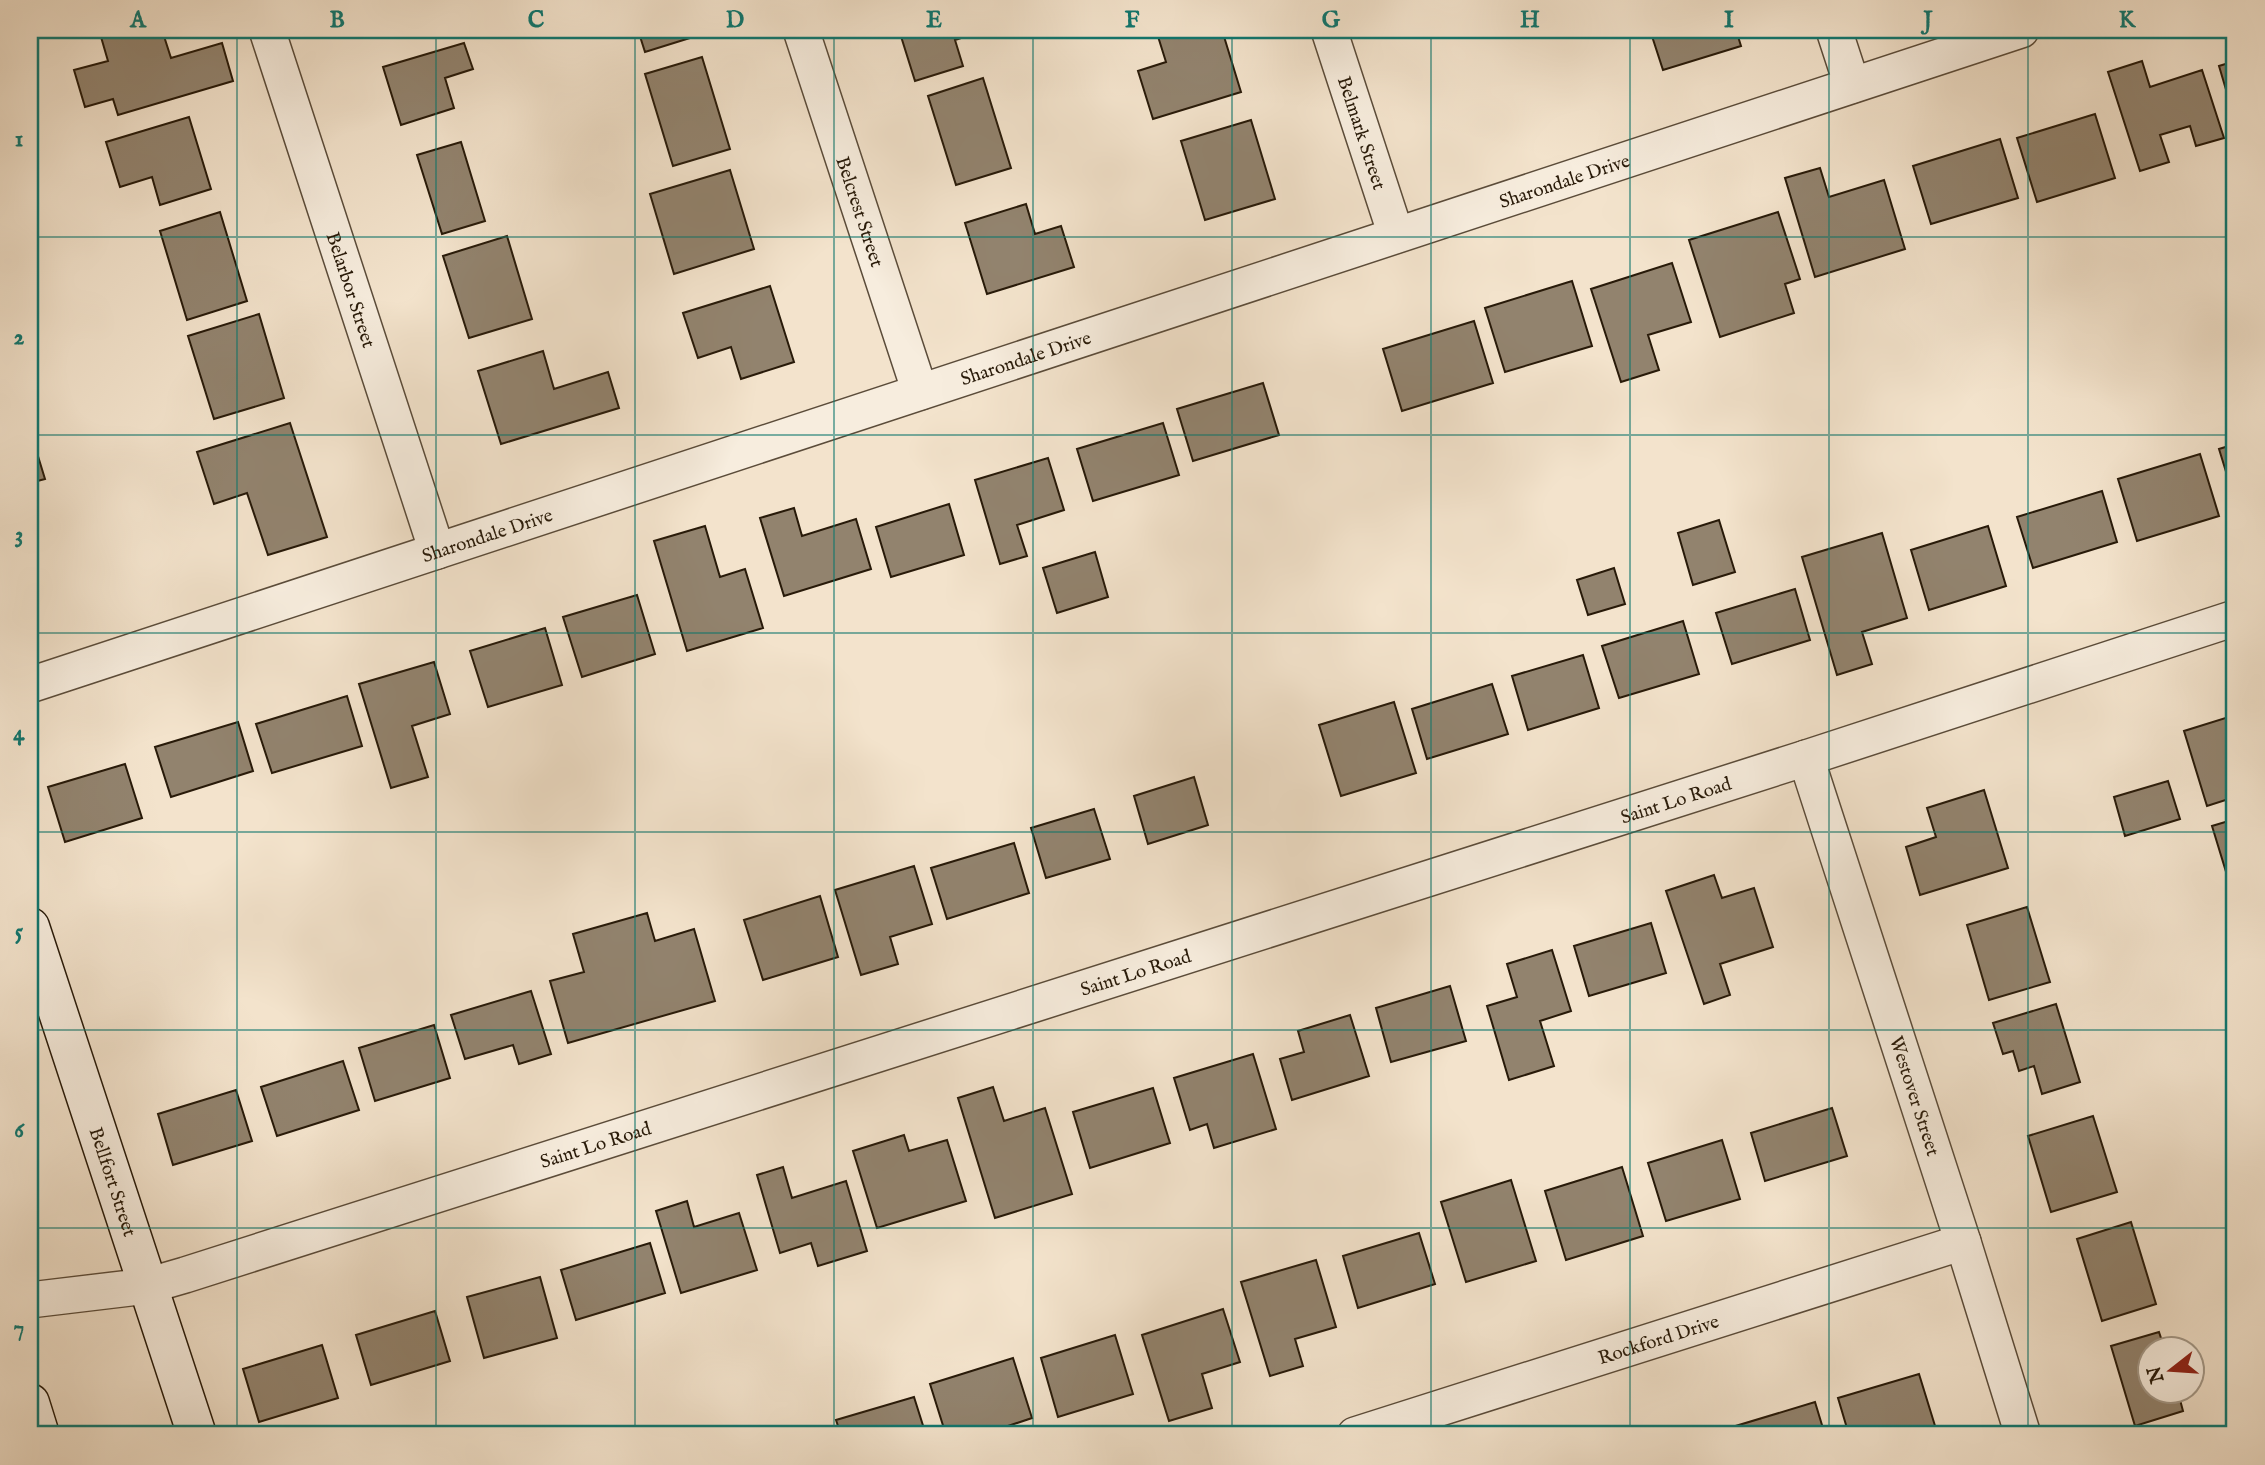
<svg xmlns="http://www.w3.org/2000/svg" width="2265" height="1465" font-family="'IM FELL English',serif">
<rect width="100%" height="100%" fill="#f3e3cc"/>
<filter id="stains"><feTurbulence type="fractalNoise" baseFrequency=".00286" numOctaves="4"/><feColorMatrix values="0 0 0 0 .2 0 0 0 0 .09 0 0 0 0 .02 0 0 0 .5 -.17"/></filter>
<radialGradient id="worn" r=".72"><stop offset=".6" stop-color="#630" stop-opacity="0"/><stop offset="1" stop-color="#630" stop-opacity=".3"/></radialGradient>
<path fill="#92836e" stroke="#281a09" stroke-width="2" d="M99,30H162L171,58L222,43L233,81L118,115L113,99L85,107L74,70L108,61Z
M638,30H691L693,37L645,52Z
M899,30H979L980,32L955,40L963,66L915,81Z
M1156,30H1222L1241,92L1153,119L1138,71L1166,62Z
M1650,30H1736L1741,46L1663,70Z
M464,43L473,69L445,78L454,108L401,125L383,67Z
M702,57L730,149L673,166L645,74Z
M2142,61L2150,87L2202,70L2224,138L2196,146L2190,126L2160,135L2169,162L2140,171L2108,72Z
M2235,61V120L2219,66Z
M983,78L1011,168L956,185L928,96Z
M2095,114L2115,178L2037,202L2017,138Z
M189,117L211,189L160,205L152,177L120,187L106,142Z
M1251,120L1275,199L1205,220L1181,141Z
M2000,139L2018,198L1931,224L1913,166Z
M461,142L485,221L442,234L417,155Z
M1820,168L1829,197L1884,180L1905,249L1815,277L1785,178Z
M730,170L754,249L674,274L650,194Z
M1026,204L1035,234L1061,226L1074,267L987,294L965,223Z
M220,212L247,301L187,320L160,231Z
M1778,212L1800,279L1785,284L1794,313L1720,337L1689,240Z
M507,236L532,319L469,338L443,256Z
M1672,263L1691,322L1648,335L1659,370L1621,382L1591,289Z
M1572,281L1592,346L1505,372L1485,308Z
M770,286L794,362L741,379L731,347L698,358L683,313Z
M259,314L284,398L214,419L188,336Z
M1474,321L1493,383L1402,411L1383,349Z
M543,351L554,389L608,372L619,408L501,444L478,371Z
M1263,383L1279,435L1193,461L1177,409Z
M290,423L327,537L268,555L247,493L214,504L197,452Z
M1163,423L1179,475L1093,501L1077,449Z
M30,430L45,479L30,483Z
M2235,444V501L2219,449Z
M2200,454L2219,516L2137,541L2118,479Z
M1048,458L1064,510L1017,525L1027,556L1000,564L975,480Z
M2102,491L2117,542L2033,568L2017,517Z
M949,504L964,555L891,577L876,527Z
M794,508L802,536L856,519L871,569L784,596L760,518Z
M1719,520L1735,572L1693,585L1678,533Z
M705,526L720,577L745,569L763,628L687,651L654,541Z
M1988,526L2006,586L1929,610L1911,550Z
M1882,533L1907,618L1862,632L1872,664L1837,675L1802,557Z
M1095,552L1108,597L1057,613L1043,568Z
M1614,568L1625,604L1588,615L1577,580Z
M1795,589L1810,640L1732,664L1716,613Z
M637,595L655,654L582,677L563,617Z
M1683,621L1699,674L1619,698L1602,646Z
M545,628L562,685L488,707L470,651Z
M1583,655L1599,708L1528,730L1512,676Z
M434,662L450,714L412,726L428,777L391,788L359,684Z
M1492,684L1508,734L1427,759L1412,709Z
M347,696L362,746L272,773L256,724Z
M1394,702L1416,773L1341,796L1319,725Z
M2235,715V797L2207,806L2184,731Z
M238,722L253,771L171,797L155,747Z
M125,764L142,818L65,842L48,787Z
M1194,777L1208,825L1148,844L1134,796Z
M2168,781L2180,819L2125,836L2114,797Z
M1984,790L2008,868L1920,895L1906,847L1936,837L1927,808Z
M1094,809L1110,859L1046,878L1031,828Z
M2235,819V873L2227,875L2212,826Z
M1014,843L1029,893L947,919L931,868Z
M914,866L932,924L890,937L898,964L861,975L835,890Z
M1714,875L1722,898L1754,888L1773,947L1720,964L1730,995L1704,1004L1666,891Z
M820,896L838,957L763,980L744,920Z
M2027,907L2050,982L1989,1000L1967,925Z
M647,913L655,941L694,929L715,1001L568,1043L550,981L584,972L573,934Z
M1651,923L1666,973L1589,996L1574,946Z
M1552,950L1571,1011L1540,1021L1554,1066L1509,1080L1487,1006L1517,997L1507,964Z
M1450,986L1466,1041L1391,1062L1376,1008Z
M531,991L551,1054L519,1064L513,1045L465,1059L451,1015Z
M2056,1004L2080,1082L2042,1094L2034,1066L2019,1071L2013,1051L2003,1054L1993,1023Z
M1350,1015L1369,1076L1292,1100L1280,1059L1304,1052L1298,1031Z
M434,1025L450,1078L375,1101L359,1048Z
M1253,1054L1276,1129L1214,1148L1207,1124L1190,1130L1174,1078Z
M343,1061L359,1110L277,1136L261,1087Z
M993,1087L1004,1121L1045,1108L1072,1194L995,1218L958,1098Z
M1153,1088L1170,1143L1090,1168L1073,1112Z
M236,1090L252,1141L173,1165L158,1114Z
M1832,1108L1847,1156L1765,1181L1751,1133Z
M2093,1116L2117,1192L2051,1212L2028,1136Z
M904,1135L909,1151L947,1140L966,1201L877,1228L853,1151Z
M1722,1140L1740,1199L1666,1221L1648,1163Z
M783,1167L792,1198L846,1181L867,1251L818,1266L811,1243L780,1253L757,1175Z
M1622,1167L1643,1236L1566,1260L1545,1191Z
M1511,1180L1536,1261L1466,1282L1441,1202Z
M687,1201L694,1227L739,1213L757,1270L681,1293L656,1211Z
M2131,1222L2156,1304L2102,1321L2077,1239Z
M1419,1233L1435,1284L1358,1308L1343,1256Z
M650,1243L665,1293L576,1320L561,1270Z
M1316,1260L1336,1327L1295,1339L1303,1366L1270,1376L1241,1282Z
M540,1277L557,1338L484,1358L467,1297Z
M1223,1309L1240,1362L1202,1374L1212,1408L1169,1421L1142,1335Z
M435,1311L450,1361L371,1385L356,1335Z
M2159,1332L2165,1350H2150V1392H2178L2183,1411L2135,1426L2111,1346Z
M1115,1335L1133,1394L1058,1417L1041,1358Z
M322,1345L338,1398L259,1422L243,1369Z
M1013,1358L1032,1418L981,1435H946L930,1384Z
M1919,1374L1936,1429L1915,1435H1849L1838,1398Z
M914,1397L926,1435H841L836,1420Z
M1815,1402L1825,1435H1732L1729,1428Z
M813,1428L816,1435H788Z"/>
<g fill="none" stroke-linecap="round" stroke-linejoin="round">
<g stroke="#5b4c3a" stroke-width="38">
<g id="minor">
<path id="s1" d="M267,30L437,551"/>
<path id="s2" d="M801,30L920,392"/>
<path id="s3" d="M1329,30L1396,235"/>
<path d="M1834,30L1852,85"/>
<path id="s4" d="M30,685L2021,30"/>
<path id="s5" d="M1806,758L1963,1242L2023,1435"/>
<path id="s6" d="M30,1300L147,1286L185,1275L1806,758L2235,618"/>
<path id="s7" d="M1355,1435L1963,1242"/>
</g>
</g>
<g stroke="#281a09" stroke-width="41">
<g id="secondary">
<path id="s8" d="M30,927L197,1435"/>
<path d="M30,1403L40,1435"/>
</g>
</g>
<use href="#minor" stroke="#f7edde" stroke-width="35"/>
<use href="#secondary" stroke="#f7edde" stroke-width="38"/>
</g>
<path fill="none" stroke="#0f766e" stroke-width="2" stroke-opacity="0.55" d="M237,30V1435M436,30V1435M635,30V1435M834,30V1435M1033,30V1435M1232,30V1435M1431,30V1435M1630,30V1435M1829,30V1435M2028,30V1435M30,237H2235M30,435H2235M30,633H2235M30,832H2235M30,1030H2235M30,1228H2235"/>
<g text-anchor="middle" stroke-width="5" stroke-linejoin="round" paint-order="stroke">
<g font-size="19" fill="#281a09" stroke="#f7edde">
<text dy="7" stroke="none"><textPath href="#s3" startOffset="108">Belmark Street</textPath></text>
<text dy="7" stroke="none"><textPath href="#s4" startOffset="1615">Sharondale Drive</textPath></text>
<text dy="7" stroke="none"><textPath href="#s2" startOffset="191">Belcrest Street</textPath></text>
<text dy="7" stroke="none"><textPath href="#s1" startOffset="273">Belarbor Street</textPath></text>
<text dy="7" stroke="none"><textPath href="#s4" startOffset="1048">Sharondale Drive</textPath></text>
<text dy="7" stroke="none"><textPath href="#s4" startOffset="481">Sharondale Drive</textPath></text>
<text dy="7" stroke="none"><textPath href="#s6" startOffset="1722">Saint Lo Road</textPath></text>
<text dy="7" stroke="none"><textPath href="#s6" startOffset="1155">Saint Lo Road</textPath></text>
<text dy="7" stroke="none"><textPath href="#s5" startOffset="355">Westover Street</textPath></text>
<text dy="7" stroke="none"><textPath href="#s6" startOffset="588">Saint Lo Road</textPath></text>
<text dy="7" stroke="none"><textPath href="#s8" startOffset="268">Bellfort Street</textPath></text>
<text dy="7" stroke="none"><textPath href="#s7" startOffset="318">Rockford Drive</textPath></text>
</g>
</g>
<rect width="2265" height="1465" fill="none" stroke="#f3e3cc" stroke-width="77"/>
<g transform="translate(2171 1370) rotate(253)"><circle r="33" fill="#f7edde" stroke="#a49989" stroke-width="2"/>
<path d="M0-5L12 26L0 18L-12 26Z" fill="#8f2418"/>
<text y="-10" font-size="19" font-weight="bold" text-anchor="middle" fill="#281a09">N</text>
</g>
<rect x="38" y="38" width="2188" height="1388" fill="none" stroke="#0f766e" stroke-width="2.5"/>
<g font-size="23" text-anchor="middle" font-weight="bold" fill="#0f766e">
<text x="138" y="27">A</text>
<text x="337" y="27">B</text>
<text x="536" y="27">C</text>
<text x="735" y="27">D</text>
<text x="934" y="27">E</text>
<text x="1132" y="27">F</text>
<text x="1331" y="27">G</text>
<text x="1530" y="27">H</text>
<text x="1729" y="27">I</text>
<text x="1928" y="27">J</text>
<text x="2127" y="27">K</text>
<text x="19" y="146">1</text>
<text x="19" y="344">2</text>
<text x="19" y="542">3</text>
<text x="19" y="740">4</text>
<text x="19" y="939">5</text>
<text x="19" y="1137">6</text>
<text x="19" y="1335">7</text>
</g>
<rect width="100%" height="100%" filter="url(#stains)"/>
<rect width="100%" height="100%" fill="url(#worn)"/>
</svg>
